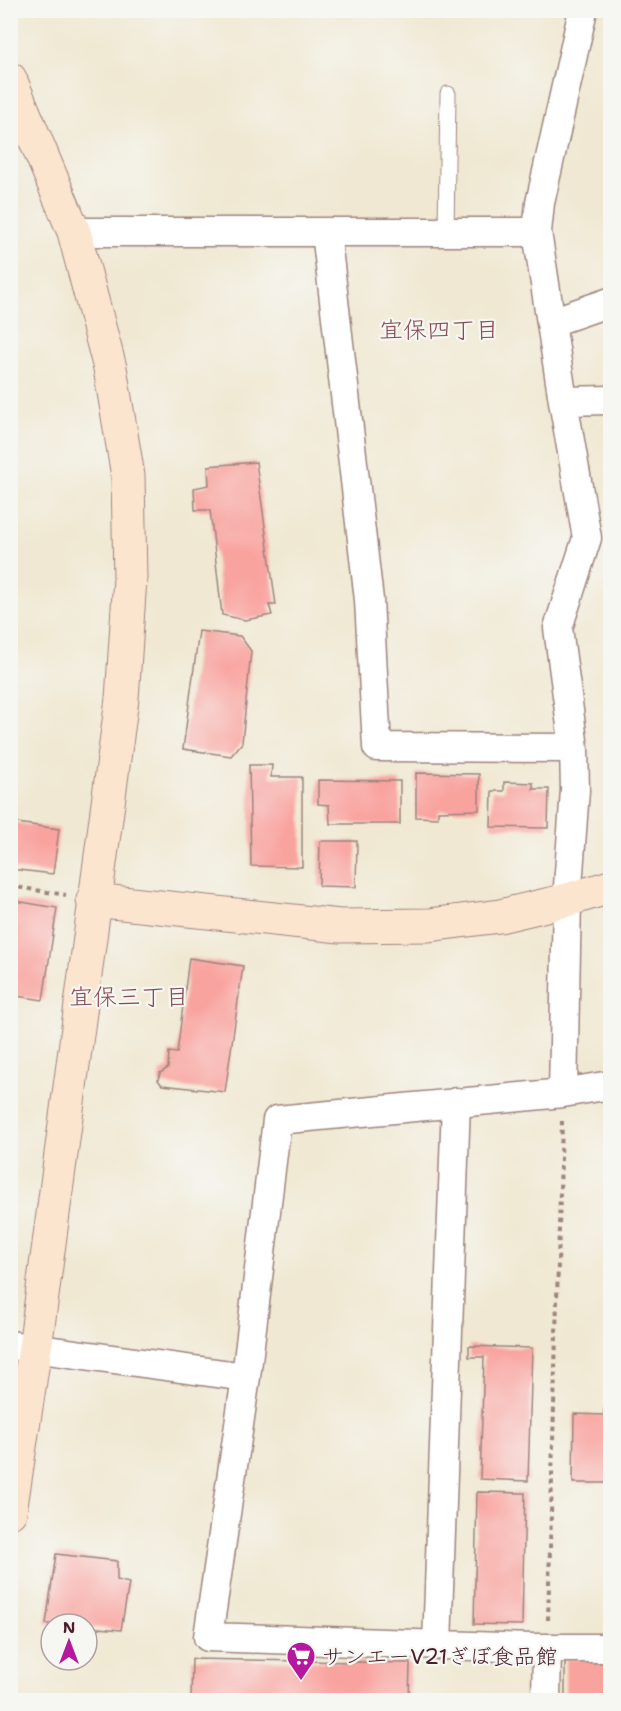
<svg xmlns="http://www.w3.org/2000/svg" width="621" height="1711" font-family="'Shantell Sans','Klee One',sans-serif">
<rect width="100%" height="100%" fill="#f6f6f2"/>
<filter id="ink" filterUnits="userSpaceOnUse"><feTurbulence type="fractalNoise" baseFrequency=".0167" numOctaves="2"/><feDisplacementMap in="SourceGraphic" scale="12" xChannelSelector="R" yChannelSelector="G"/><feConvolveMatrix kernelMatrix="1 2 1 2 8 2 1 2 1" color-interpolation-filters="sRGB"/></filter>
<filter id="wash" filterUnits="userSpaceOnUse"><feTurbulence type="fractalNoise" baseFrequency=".008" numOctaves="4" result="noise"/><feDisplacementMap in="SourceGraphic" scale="24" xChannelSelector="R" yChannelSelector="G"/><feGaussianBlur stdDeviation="1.35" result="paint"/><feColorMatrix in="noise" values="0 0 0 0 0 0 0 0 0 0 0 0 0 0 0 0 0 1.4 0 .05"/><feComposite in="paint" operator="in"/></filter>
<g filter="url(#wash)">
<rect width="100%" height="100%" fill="#f0e8d2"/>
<g id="blocks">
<path fill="#f9a39f" d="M256,462L276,605H269L272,615L245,620L222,615L210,510H195L194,488L209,485L208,466Z
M199,631L240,636L251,651L242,743L231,756L183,749Z
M249,765H272L271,777H302V867L251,866Z
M416,773L479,774V810L438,811V818L416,817Z
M318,780L400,781V824H330L329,805L318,804Z
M504,782L533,783V789H549L548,828L491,827L492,791H504Z
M10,822L59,829L53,874L10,869Z
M320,841H357L356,887L319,886Z
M10,900L57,908L43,1000L10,995Z
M189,958L243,966L225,1092L162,1085L158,1080L160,1073L168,1068L169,1052L177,1053Z
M469,1346L532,1348L528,1481L480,1479L484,1357H469Z
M604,1409H610V1483H573L574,1414L604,1415Z
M477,1492L525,1493L522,1625L474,1624Z
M56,1554L117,1561V1580L129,1583L121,1630L87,1627V1624H46Z
M192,1659L410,1663L409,1700H191Z
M565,1659H610V1700H565Z"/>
</g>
</g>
<g filter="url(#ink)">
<use href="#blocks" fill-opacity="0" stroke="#9d847e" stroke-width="1.5"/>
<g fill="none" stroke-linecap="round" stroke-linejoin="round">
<g stroke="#9d847e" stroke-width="17">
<path id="lane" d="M446,232L448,94"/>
</g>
<g stroke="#9d847e" stroke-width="31">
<path id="street" d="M74,232H537
M326,232L369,600L377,747L574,748
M552,322L610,302
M563,401L610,400
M610,1085L563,1093L277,1120L246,1377L208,1637L532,1648H610
M563,1093L567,900L575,790L574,748L558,628L587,538L563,401L537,232L540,203L583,10
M10,1345L246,1377
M437,1645L456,1102
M546,1700L547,1648"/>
</g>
<g stroke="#9d847e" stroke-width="35">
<path id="secondary" d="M10,79L74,232L110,368L128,476L130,578L122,699L35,1348L10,1512
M93,900L340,926L429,925L500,916L567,900L610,887"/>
</g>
<path stroke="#9d847e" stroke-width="4" stroke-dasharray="4.5 4.5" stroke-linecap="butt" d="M10,886L66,895
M548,1620L562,1121"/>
<use href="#lane" stroke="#fff" stroke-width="15"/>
<use href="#street" stroke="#fff" stroke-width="28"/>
<use href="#secondary" stroke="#fce5cf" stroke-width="33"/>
</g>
</g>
<defs>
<g id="supermarket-pin" transform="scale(1.5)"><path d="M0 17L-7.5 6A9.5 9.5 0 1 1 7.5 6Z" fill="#b5179e" stroke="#f6f6f2"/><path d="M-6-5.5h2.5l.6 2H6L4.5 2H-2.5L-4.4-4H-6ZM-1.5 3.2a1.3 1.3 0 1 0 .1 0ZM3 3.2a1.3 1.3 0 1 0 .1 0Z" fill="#fff"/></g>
</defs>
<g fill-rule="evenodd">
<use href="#supermarket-pin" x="301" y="1656"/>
</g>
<g text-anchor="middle" stroke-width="4.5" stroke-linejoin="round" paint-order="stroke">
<g font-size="22" fill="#4a1f2b" stroke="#f6f6f2" text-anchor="start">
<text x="322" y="1664">サンエーV21ぎぼ食品館</text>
</g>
<g font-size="24" fill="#874d54" stroke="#f6f6f2">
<text x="439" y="338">宜保四丁目</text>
<text x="129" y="1005">宜保三丁目</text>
</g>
</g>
<rect width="621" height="1711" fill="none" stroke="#f6f6f2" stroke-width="36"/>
<g transform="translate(69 1642)"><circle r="28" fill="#f6f6f2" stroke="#b1a0a2" stroke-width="1.5"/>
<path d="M0-4.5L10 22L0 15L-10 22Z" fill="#b5179e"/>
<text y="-9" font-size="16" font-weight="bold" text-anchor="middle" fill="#4a1f2b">N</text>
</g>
</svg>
